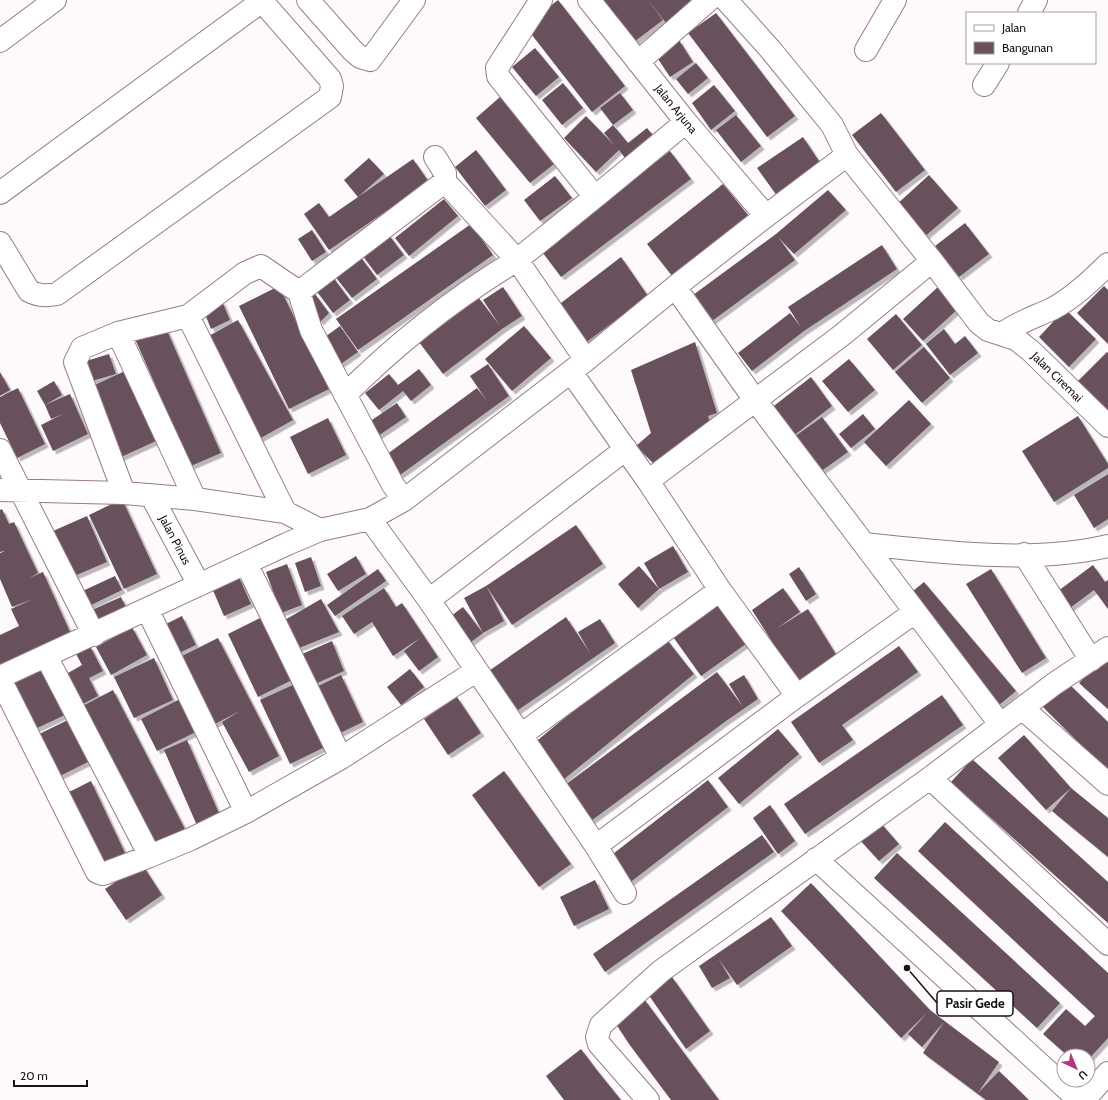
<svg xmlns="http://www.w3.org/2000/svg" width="1108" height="1100" font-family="Cabin,sans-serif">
<defs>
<filter id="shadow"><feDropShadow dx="3.5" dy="3.5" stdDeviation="0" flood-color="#0004"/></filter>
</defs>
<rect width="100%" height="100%" fill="#fef9fb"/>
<path fill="#68515c" filter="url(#shadow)" d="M558,0L625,86L592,112L525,26Z
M597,0H648L663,20L630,45Z
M648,0H690L692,2L666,23Z
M716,13L795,116L767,137L688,33Z
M679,40L693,62L670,77L656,56Z
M535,48L559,77L536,96L512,67Z
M696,63L708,78L688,94L676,79Z
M563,83L583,108L562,125L542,100Z
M714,85L735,111L711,130L692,103Z
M620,93L633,110L613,125L600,108Z
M500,97L554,164L530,183L476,118Z
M881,113L925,170L896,192L852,135Z
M736,115L761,146L741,162L716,130Z
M586,116L615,146L604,133L613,125L628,143L647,128L657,140L628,162L619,150L596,172L564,138Z
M803,137L825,170L780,200L757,168Z
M476,150L506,190L485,206L455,167Z
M670,151L691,179L561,277L540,249Z
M369,158L384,174L358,197L344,180Z
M413,159L429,182L329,250L304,214L319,203L329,217Z
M929,175L958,208L923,238L895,206Z
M555,176L572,198L540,221L524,200Z
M723,184L752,220L676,281L647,244Z
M828,190L846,210L794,254L778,237L795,260L712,321L693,295L776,234Z
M444,199L458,216L409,256L395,238Z
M965,223L989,254L959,277L935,246Z
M471,224L493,255L358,350L336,319Z
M312,230L326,252L312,261L298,239Z
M389,235L404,255L377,275L362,255Z
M882,245L897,269L804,331L752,371L738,353L790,313L801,327L788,307Z
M359,255L377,279L352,298L334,275Z
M621,257L648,296L584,344L557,306Z
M332,276L350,300L333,313L315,289Z
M279,286L329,389L289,409L239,306Z
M939,286L959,308L923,341L903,319Z
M1104,286L1108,290V344L1077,313Z
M503,287L522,316L502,329L443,374L419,342L478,297L500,326L483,300Z
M315,294L329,313L320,322L306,303Z
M222,301L230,320L211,329L203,309Z
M1065,309L1096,339L1069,367L1039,337Z
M896,314L922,345L893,370L867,339Z
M238,320L293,420L259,439L205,338Z
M165,326L221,453L191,466L135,339Z
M340,326L358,352L338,366L322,339Z
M524,326L551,358L512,391L485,359Z
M944,329L955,344L965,336L978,353L950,375L926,344Z
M695,342L717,413L708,416L711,426L654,464L636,446L651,433L631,370Z
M924,347L950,378L922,403L895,372Z
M1107,352L1108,353V419L1074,385Z
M109,354L116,374L92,381L86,361Z
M849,359L875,390L848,412L822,381Z
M488,364L509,396L400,475L386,455L477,388L487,401L470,376Z
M419,369L431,385L411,401L403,391L379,410L365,393L389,374L398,385Z
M125,371L156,441L119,458L88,388Z
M0,372L10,390L0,396Z
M811,377L832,406L792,437L770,409Z
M54,381L62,395L45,405L37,391Z
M18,388L45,444L17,458L0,423V397Z
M70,394L88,434L53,451L41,425L65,413L51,419L45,405Z
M909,400L931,424L886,466L864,442Z
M397,403L406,417L378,436L369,422Z
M863,414L875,429L851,448L839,434Z
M1078,416L1108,464V468L1054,502L1022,451Z
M822,417L848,452L820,472L794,437Z
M328,418L346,455L308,474L290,437Z
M1108,474V519L1094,528L1074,495Z
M122,499L157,574L124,589L89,515Z
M2,509L9,524L14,522L38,573L29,578L43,572L71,634L0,666V635L19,626L11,609L33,599L12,607L0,579V553L5,551L0,552V510Z
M87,516L107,562L72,577L53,531Z
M576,525L603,564L512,625L487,587L504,621L483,633L467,645L447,619L463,607L483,633L464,598L486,586Z
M673,546L688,572L659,589L644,563Z
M356,556L366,574L338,591L327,574Z
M311,557L321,586L305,592L295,563Z
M287,564L302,605L281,613L266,572Z
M1093,565L1105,582L1108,580V609L1094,590L1066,611L1054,594Z
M639,566L659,589L638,608L618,584Z
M799,567L816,594L806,601L789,574Z
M378,569L386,581L335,616L327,605Z
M991,569L1046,658L1022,673L966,584Z
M115,576L122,590L83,609L76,594Z
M239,577L251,604L224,616L212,588Z
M924,582L1016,691L998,706L907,596Z
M384,588L396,607L402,603L438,657L419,671L404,651L420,638L393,656L372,622L354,634L342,616Z
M783,588L800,612L776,629L808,609L837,656L797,681L752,610Z
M121,597L129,614L100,627L92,610Z
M321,599L339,632L299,648L283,621Z
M720,599L750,641L701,676L671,634Z
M266,615L296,678L258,697L228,634Z
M182,616L196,645L173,656L160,627Z
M566,617L590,653L578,632L600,619L615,643L511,715L483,675Z
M132,627L147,655L111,675L96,647Z
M664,636L694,674L558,784L533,744Z
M218,638L279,756L249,772L222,722L240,711L209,727L176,659Z
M332,641L344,671L315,684L302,654Z
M90,646L103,671L89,678L98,696L77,707L61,677L82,665L76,654Z
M899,646L918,672L842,725L853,740L819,763L791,722Z
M1106,654L1108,655V709L1079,683Z
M154,658L173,700L134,718L114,677Z
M47,667L69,713L31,731L9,686Z
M410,669L424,687L401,705L387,687Z
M717,672L743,707L729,684L744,675L758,699L726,721L591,821L565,785Z
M341,675L363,722L336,735L314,688Z
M299,682L329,745L290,764L260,700Z
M1067,682L1108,722V772L1043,707Z
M113,690L186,831L150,850L77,709Z
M942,695L963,725L805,834L784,804Z
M457,697L481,733L448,755L424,719Z
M180,699L196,732L157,751L141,719Z
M76,716L96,758L54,779L33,737Z
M778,729L799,754L739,804L718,778Z
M1024,735L1071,788L1108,818V857L1052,811L1071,788L1046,810L998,758Z
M187,740L222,820L199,830L164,750Z
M972,759L1108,882V923L951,782Z
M504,771L571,864L539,887L472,795Z
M708,780L728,807L628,884L609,857Z
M91,781L127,857L105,867L69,792Z
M770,805L795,841L778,854L753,818Z
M879,821L899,844L879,861L859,839Z
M945,822L1108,973V1038L1088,1060V1056H1068L1043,1034L1066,1009L1085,1026L1095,1016L918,851Z
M762,835L774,852L605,972L593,954Z
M897,853L1060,1003L1037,1028L874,878Z
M142,864L162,895L126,920L105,889Z
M595,880L609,909L574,926L560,897Z
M811,883L930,1010L999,1062L978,1093L999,1071L1029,1100H986L923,1053L944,1022L922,1047L908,1034L927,1013L901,1038L781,911Z
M771,917L792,946L737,985L718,958L730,978L712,988L699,966Z
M672,977L710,1031L686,1049L648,994Z
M644,999L719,1100H671L629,1044L614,1021Z
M581,1049L596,1069L621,1100H564L546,1076Z"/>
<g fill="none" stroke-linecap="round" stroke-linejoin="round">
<g stroke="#957d88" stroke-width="24">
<path id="minor" d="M308,0L353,51L360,57L370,60L414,0
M541,0L497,68L498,76L595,197L686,122
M589,0L686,122L766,216
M1029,13L1036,0
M0,41L55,0
M866,50L895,0
M638,62L709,0
M984,85L998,63
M847,155L932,261
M435,157L445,173V184
M0,193L262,1
M0,243L29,291C39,296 46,296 57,294L330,97L332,86L330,79L261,0
M675,287L755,400L864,544
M299,292L443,183L450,187L517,260C454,298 396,344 345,395
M188,316L285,512L320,530
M118,333L195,499
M1002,334C1018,322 1035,317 1052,309C1073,298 1091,281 1108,264
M586,360L517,260L595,197
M571,372L648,481L842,335L932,261L979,323L988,330L1016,339L1031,351L1108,426
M0,450L94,635
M0,490L124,493L195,499L285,512
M124,493L78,370L75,362L82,348L118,333L188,316L245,273L261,266L299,292L311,330L393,485L404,500
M151,495L199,585
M370,519L429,600L596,846L625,893
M1024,554L1091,660
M246,563L341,758
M720,590L797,696
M429,600L626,449
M147,609L246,812
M46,656L150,856L191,839L246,812L341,758L476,671
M0,677L287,544L320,530L370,519L404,500L586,360L675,287L766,216L847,155L832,125L770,49L726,0
M0,679L97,872L103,874L150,856
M1022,708L1108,784
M1000,724L864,544C940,552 1033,564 1108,546
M521,735L720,590L648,481
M930,778L1108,944
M596,846L797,696L915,612
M816,859L1079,1100
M648,1100L599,1044L597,1037L601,1025L661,971L930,778L1054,684L1108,648
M1084,1100L1108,1073"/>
</g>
<use href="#minor" stroke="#fff" stroke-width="22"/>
</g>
<g text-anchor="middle" stroke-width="4" stroke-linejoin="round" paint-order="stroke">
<g font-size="12" fill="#1a1116" stroke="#fff">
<text transform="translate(676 109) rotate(51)" y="4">Jalan Arjuna</text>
<text transform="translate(1057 377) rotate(44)" y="4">Jalan Ciremai</text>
<text transform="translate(175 540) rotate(62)" y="4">Jalan Pinus</text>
</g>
</g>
<path fill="none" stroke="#1a1116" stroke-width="1.5" d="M907 968L937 1003"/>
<circle fill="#1a1116" stroke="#fff" stroke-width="1.5" cx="907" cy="968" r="4"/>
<rect fill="#fff" stroke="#1a1116" stroke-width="1.5" x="937" y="991" width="76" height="25" rx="4"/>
<g font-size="13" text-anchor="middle" font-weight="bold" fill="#1a1116">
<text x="975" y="1008">Pasir Gede</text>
</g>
<rect x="966" y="12" width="130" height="52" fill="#ffffff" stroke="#a3a0a2"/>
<rect x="974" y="25" width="20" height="6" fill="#ffffff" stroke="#a3a0a2"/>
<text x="1002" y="32" font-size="12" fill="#1a1116">Jalan</text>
<rect x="974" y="42" width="20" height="12" fill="#68515c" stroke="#a3a0a2"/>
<text x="1002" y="52" font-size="12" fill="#1a1116">Bangunan</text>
<g transform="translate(1076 1068) rotate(136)"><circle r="19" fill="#ffffff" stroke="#a3a0a2"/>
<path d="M0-3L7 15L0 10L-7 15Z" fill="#b33481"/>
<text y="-6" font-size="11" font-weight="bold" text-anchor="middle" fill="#1a1116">U</text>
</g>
<path d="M14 1080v6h73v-6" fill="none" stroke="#1a1116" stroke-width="2"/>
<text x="20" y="1080" font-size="12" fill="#1a1116" stroke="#ffffff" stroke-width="3" paint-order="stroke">20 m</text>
</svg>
